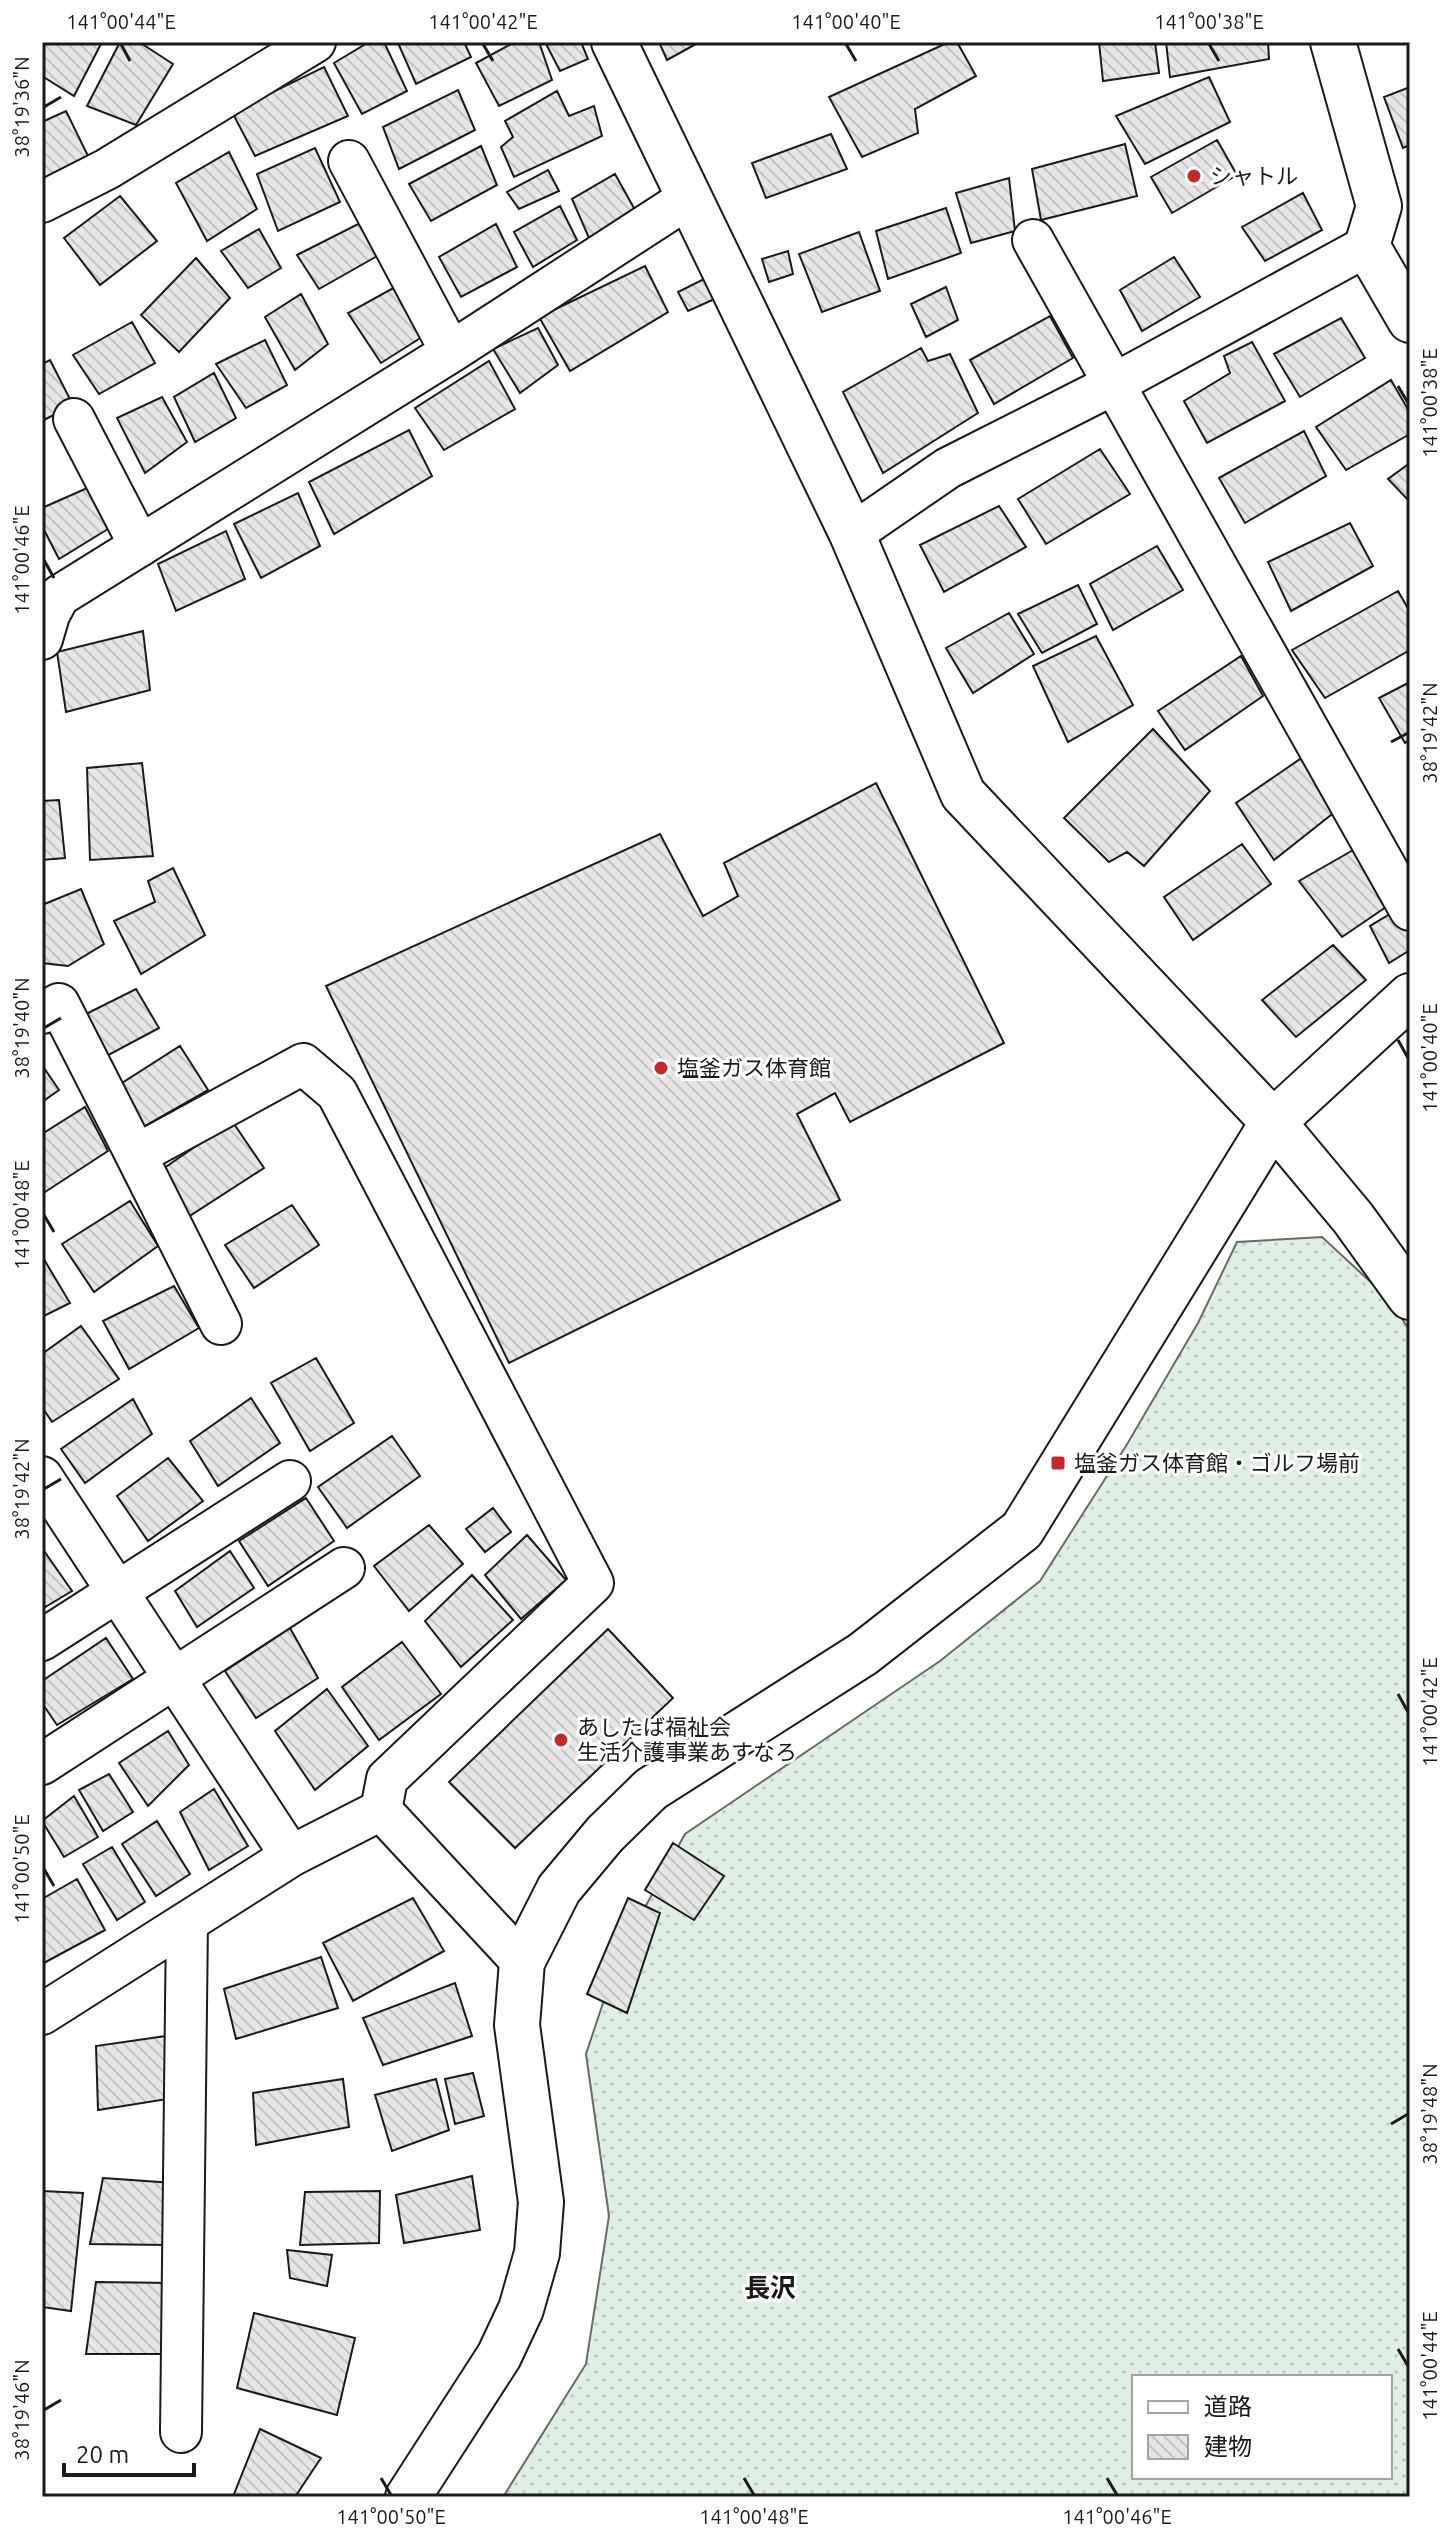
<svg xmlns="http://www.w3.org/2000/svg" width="1452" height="2539" font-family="Ubuntu,'Noto Sans JP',sans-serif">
<defs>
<pattern id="grass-dots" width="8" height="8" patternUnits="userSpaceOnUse" patternTransform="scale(2)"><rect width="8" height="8" fill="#e0efe3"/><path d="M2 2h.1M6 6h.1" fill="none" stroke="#c0ccc2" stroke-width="1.8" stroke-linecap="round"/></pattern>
<pattern id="building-back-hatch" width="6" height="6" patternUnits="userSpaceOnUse" patternTransform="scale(2)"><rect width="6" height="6" fill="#e6e6e6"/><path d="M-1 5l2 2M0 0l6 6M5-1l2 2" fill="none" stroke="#c5c5c5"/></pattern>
</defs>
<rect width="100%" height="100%" fill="#fff"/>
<path fill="url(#grass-dots)" stroke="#6a6a6a" stroke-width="2" fill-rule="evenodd" d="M1322,1237L1389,1299L1410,1331V2497H503L586,2364L609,2216L586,2054L619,1955L685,1834L940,1661L1040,1581L1126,1446L1198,1323L1237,1242ZM1134,2377H1390V2477H1134Z"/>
<path fill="url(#building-back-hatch)" stroke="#1a1a1a" stroke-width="2" d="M42,42H102L74,96L42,76Z
M120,42H139L173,64L136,125L87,106Z
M369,42H384L407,91L362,114L334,63Z
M464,42L471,57L416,84L398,43Z
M515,42H539L552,80L499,106L476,63Z
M545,42H581L588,59L560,71Z
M659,42H695L696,44L667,60Z
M949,42H957L976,76L915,109L918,133L862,157L829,97Z
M1099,42H1155L1159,73L1103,81Z
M1166,42H1268L1269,59L1170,77Z
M324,67L348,116L255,156L232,112Z
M1209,77L1230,122L1145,164L1116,116Z
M1410,87V145L1403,148L1384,97Z
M458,90L475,130L399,169L383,127Z
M557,91L569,116L594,106L602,136L514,177L501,147L513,137L505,121Z
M66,111L89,158L42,182V122Z
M831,134L847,169L766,198L752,163Z
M1217,140L1237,175L1172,213L1151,177Z
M1125,144L1137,196L1041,220L1032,169Z
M481,146L497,185L431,221L409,184Z
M315,148L340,202L278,231L257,174Z
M229,152L257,209L207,241L176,183Z
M548,170L559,191L519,209L507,192Z
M615,174L635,210L589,238L572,199Z
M1009,178L1015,231L971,243L956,193Z
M1303,193L1322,230L1265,261L1242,227Z
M120,196L157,241L100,285L64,238Z
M560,206L577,240L533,267L514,232Z
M946,208L961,253L888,279L876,231Z
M360,223L379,255L319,289L297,255Z
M496,224L517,267L461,297L439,257Z
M259,229L281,268L248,288L221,251Z
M859,232L880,291L822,312L799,254Z
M788,251L793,274L769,282L762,259Z
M1174,257L1200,297L1142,331L1120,290Z
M196,258L230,298L179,352L141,315Z
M645,266L668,312L570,371L539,317Z
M708,277L719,297L688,311L678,292Z
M397,286L422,337L381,363L348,313Z
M946,287L958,320L926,337L911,304Z
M301,294L328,344L295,370L265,317Z
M1050,316L1073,358L994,404L970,360Z
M1341,318L1365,358L1300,397L1274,354Z
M132,322L155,363L99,394L73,355Z
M538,328L558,365L520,393L493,349Z
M265,340L287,385L246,408L216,364Z
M1252,342L1285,401L1207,443L1184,401L1230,373L1224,356Z
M921,348L928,361L950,354L978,413L883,473L843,392Z
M50,360L73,405L42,421V364Z
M489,361L515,409L444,450L415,408Z
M214,373L236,418L195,442L174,397Z
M1391,380L1410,413V434L1346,470L1316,427Z
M162,397L187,442L145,473L117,418Z
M409,430L432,476L334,534L309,482Z
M1304,431L1326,476L1245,523L1219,478Z
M1100,449L1130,494L1046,544L1018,499Z
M1410,463V502L1388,479Z
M94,485L116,524L59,559L42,526V508Z
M298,493L320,546L261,578L234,524Z
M999,506L1026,547L944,592L920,545Z
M1350,523L1373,566L1291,611L1268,562Z
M226,531L245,579L176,611L158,564Z
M1157,546L1183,590L1113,630L1090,584Z
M1078,585L1097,624L1042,653L1018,614Z
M1398,591L1410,612V650L1325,698L1292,650Z
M1009,613L1034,654L973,693L946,648Z
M143,631L150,690L66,712L57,652Z
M1096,636L1133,705L1068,742L1033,666Z
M1241,656L1263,696L1185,750L1158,711Z
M1410,682V739L1405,743L1379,698Z
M1153,729L1210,791L1144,866L1127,852L1109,862L1064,818Z
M1303,757L1336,811L1274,860L1236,803Z
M142,763L153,856L90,860L87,768Z
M876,783L1004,1043L850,1122L835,1093L797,1114L840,1200L509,1363L326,986L660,834L703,916L738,896L724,863Z
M59,800L65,858L42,860V801Z
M1242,844L1271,884L1193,940L1164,897Z
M1355,849L1389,905L1342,937L1299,881Z
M173,868L205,935L141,974L114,921L155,902L148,881Z
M81,889L104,944L68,966L42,963V905Z
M1395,911L1410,930V950L1389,963L1370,926Z
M1333,945L1366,980L1296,1037L1262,1000Z
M136,989L159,1028L103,1058L80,1017Z
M180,1046L208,1090L136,1131L111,1090Z
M42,1065L59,1090L42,1102Z
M85,1107L108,1151L42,1194V1134Z
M232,1121L264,1168L188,1217L160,1171Z
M130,1201L158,1246L94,1292L62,1244Z
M292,1205L319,1245L254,1288L225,1245Z
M42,1256L70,1303L42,1317Z
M174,1286L199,1328L129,1369L103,1321Z
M81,1326L119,1379L52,1422L42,1407V1354Z
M316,1358L354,1423L310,1451L271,1383Z
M251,1398L280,1443L218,1486L190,1441Z
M133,1399L152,1434L85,1483L61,1449Z
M392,1436L420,1476L347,1528L318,1487Z
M168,1458L203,1501L148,1541L117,1496Z
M306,1498L334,1541L268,1586L239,1541Z
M493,1508L511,1532L485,1552L466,1529Z
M429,1525L463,1564L409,1611L374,1566Z
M527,1535L566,1580L521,1619L485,1575Z
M42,1548L72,1591L42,1609Z
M230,1551L254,1588L197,1627L175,1591Z
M472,1575L513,1620L461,1667L425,1621Z
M290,1628L318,1678L256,1718L225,1671Z
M608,1629L673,1698L515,1848L449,1782Z
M106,1638L133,1679L57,1725L42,1703V1681Z
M402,1642L441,1694L379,1740L342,1687Z
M327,1689L368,1746L315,1790L275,1731Z
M168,1731L189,1765L148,1806L119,1763Z
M109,1774L133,1812L103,1831L79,1790Z
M214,1789L248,1846L209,1870L180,1812Z
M74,1796L98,1837L64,1857L42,1821Z
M157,1821L190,1874L156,1896L122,1844Z
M673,1843L724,1876L694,1920L645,1890Z
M112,1847L145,1902L117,1920L83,1864Z
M77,1879L105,1930L42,1964V1899Z
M413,1898L444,1951L353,2001L323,1943Z
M628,1898L660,1913L627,2013L587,1994Z
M321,1957L338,2008L236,2039L224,1989Z
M455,1983L472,2036L383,2065L363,2018Z
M173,2035L174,2098L98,2110L96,2046Z
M473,2073L484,2116L455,2124L445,2079Z
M343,2079L349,2127L256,2145L253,2093Z
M436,2079L449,2130L392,2151L375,2095Z
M472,2176L480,2230L404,2243L396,2195Z
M103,2178L173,2183L167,2245L90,2244Z
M42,2191L83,2193L71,2311L42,2307Z
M380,2191L379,2243L300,2245L305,2192Z
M287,2250L332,2255L327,2286L290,2278Z
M96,2282L173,2283L166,2354H86Z
M254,2313L355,2338L337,2415L237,2388Z
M260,2429L321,2458L295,2497H239L234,2494Z"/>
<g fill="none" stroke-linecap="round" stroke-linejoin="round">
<g stroke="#1a1a1a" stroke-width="44">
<path id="street" d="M349,161L451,352
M42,202L107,169L315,42
M1033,240L1410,910
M74,419L140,546
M852,534L948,468L1114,384L1367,246
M42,639L49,615L59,596L451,352L690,197
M42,1013L59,1004L136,1155
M221,1324L136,1155L303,1064L337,1093L593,1583L387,1779L381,1810
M42,1477L291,1856
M42,1640L290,1481
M42,1764L344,1568
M42,2014L291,1856L381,1810L522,1962
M181,2432L187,1922"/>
</g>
<g stroke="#1a1a1a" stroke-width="48">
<path id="secondary" d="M614,42L852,534L963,794L1273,1122L1353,1218L1410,1297
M1333,42L1379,206L1367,246L1410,320
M408,2497L499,2356L521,2309L537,2253L541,2202L517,2025L522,1962L559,1889L605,1834L651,1789L863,1654L1022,1530L1273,1122L1410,996"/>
</g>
<use href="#street" stroke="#fff" stroke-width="40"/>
<use href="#secondary" stroke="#fff" stroke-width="44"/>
</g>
<path fill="none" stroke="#1a1a1a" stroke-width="3" d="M121,44L130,61M483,44L493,61M846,44L856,61M1209,44L1219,61M44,107L61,97M1398,386L1408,403M44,560L54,578M1391,742L1408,733M44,1028L61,1018M1398,1040L1408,1058M44,1215L54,1232M44,1489L61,1479M1398,1694L1408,1712M44,1869L54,1886M1391,2124L1408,2114M1398,2349L1408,2366M44,2410L61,2400M381,2478L391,2495M744,2478L754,2495M1107,2478L1117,2495"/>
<g fill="#c62828" stroke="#fff" stroke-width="3">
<circle cx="1194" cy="176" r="8"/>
<circle cx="661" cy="1068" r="8"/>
<rect x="1050" y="1455" width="16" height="16" rx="4"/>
<circle cx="561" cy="1740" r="8"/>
</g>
<g text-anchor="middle" stroke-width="6" stroke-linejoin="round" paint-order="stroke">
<g font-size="22" fill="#1a1a1a" stroke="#fff" text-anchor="start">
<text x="1210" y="184">シャトル</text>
<text x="677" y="1076">塩釜ガス体育館</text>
<text x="1074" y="1471">塩釜ガス体育館・ゴルフ場前</text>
<text x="577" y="1735">あしたば福祉会<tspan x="577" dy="25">生活介護事業あすなろ</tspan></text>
</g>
<g font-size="26" font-weight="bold" fill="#1a1a1a" stroke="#fff">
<text x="770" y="2297">長沢</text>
</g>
</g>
<rect width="1452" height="2539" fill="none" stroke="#ffffff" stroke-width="88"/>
<rect x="1132" y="2375" width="260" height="104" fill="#ffffff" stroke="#a3a3a3" stroke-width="2"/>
<rect x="1148" y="2401" width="40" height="12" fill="#ffffff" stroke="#a3a3a3" stroke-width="2"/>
<text x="1204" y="2415" font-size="24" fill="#1a1a1a">道路</text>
<rect x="1148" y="2435" width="40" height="24" fill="url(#building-back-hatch)" stroke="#a3a3a3" stroke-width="2"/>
<text x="1204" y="2455" font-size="24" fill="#1a1a1a">建物</text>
<path d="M64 2463v12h130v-12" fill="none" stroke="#1a1a1a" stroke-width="4"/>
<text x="76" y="2463" font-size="24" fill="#1a1a1a" stroke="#ffffff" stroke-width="6" paint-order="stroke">20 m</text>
<rect x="44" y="44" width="1364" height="2451" fill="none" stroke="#1a1a1a" stroke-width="3"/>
<g font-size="20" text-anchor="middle" fill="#1a1a1a">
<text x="121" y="29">141°00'44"E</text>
<text x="483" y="29">141°00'42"E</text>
<text x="846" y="29">141°00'40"E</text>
<text x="1209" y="29">141°00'38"E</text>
<text transform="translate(22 107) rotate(-90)" y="7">38°19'36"N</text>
<text transform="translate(1430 403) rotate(-90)" y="7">141°00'38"E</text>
<text transform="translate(22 560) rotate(-90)" y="7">141°00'46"E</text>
<text transform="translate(1430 733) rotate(-90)" y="7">38°19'42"N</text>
<text transform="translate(22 1028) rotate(-90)" y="7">38°19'40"N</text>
<text transform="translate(1430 1058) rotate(-90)" y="7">141°00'40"E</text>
<text transform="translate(22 1215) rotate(-90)" y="7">141°00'48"E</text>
<text transform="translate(22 1489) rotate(-90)" y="7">38°19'42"N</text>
<text transform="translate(1430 1712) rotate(-90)" y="7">141°00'42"E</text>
<text transform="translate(22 1869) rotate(-90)" y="7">141°00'50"E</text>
<text transform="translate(1430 2114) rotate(-90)" y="7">38°19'48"N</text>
<text transform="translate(1430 2366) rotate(-90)" y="7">141°00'44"E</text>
<text transform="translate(22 2410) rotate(-90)" y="7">38°19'46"N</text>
<text x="391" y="2524">141°00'50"E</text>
<text x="754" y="2524">141°00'48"E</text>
<text x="1117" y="2524">141°00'46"E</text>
</g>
</svg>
